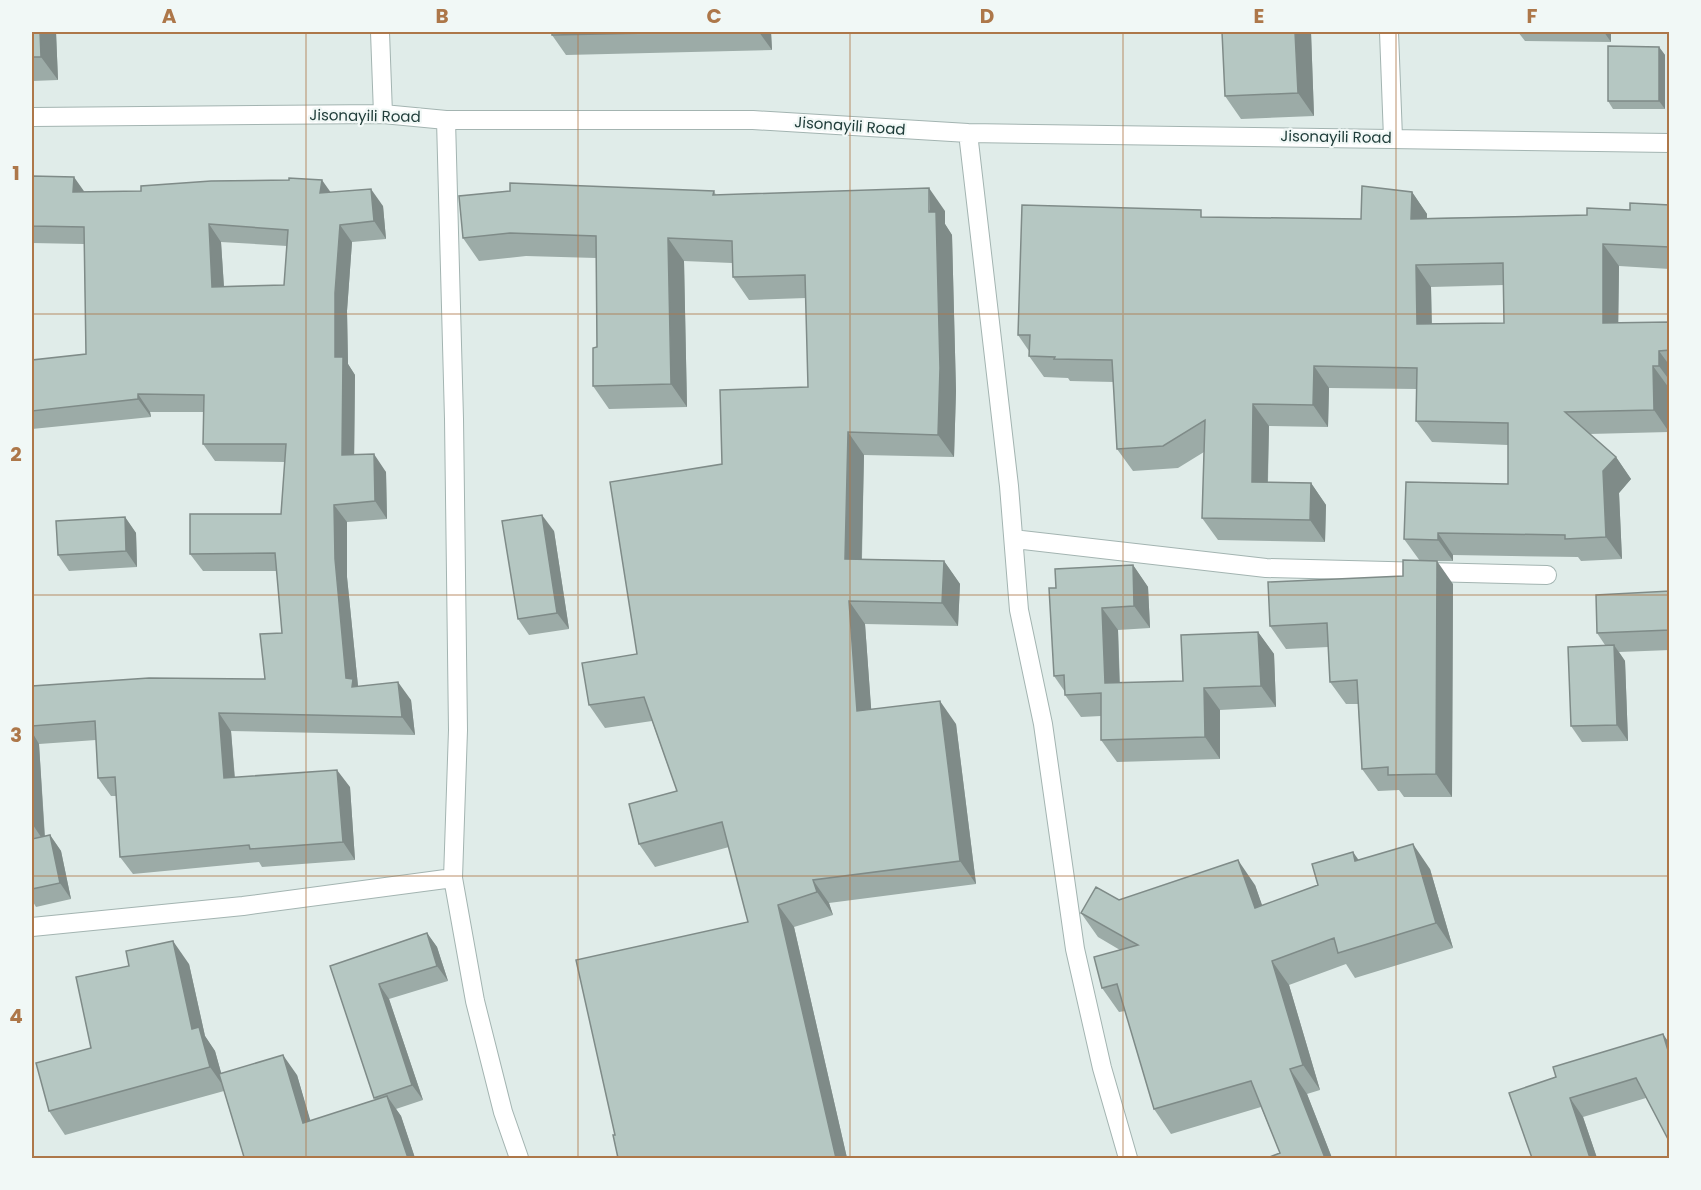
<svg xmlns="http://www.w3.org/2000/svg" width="1701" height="1190" font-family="Poppins,sans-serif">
<rect width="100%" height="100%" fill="#e0ece9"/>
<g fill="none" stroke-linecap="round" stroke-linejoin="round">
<g stroke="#a3b4b1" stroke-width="20">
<path id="minor" d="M380,32L383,114
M1389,32L1393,138
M32,117L383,114L446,120H753L968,133L1670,143
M446,120L454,419L458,730L453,878L475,1001L503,1112L519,1158
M968,133L1009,486L1019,610L1043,724L1075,949L1102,1068L1128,1158
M1014,539L1266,568L1547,575
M32,927L243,906L453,878"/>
</g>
<use href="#minor" stroke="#fff" stroke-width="18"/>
</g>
<path fill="#9caba7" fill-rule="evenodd" d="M32,32H56L58,80L32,81Z
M552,32H771L772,50L566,55L552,35Z
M1311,32L1314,116L1241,119L1225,96Z
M1518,32H1611V42L1525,41Z
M1659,47L1665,55V109H1613L1608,101Z
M32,176L84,192H330L383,206L386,239L352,242L347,311L348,364L355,375L354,454L386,472L387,519L347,522V577L358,686L411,700L415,735L231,731L235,778L350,787L355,860L262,867L259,862L133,874L120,857L116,796H111L98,778L96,740L39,744L45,836L50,835L61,851L71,899L36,907L32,900V686L265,679L282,633L277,571H203L190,554L281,514L285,462L215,461L203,444V412H150L151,417L32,429V360L86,354L84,244L32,243ZM221,242L287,246L284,285L224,286Z
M714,191L716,195L945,211V224L952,235L956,391L954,457L864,455L862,559L944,561L960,584L958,626L865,624L871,709L956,724L976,884L829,903L833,915L794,927L847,1158H618L615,1135L748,922L729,847L655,867L639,844L677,791L652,721L605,728L589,705L637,654L722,464L808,387L806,298L749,300L733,277L732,263L684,261L687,407L609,409L593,386L597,347L596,258L526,256L479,261L463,238Z
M1412,192L1427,214V218L1587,215L1670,205V269L1619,266L1618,323L1670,322L1669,432L1589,434L1616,457L1631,479L1619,493L1622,559L1581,561L1578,557L1453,555V561H1420L1404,539L1508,484V445L1432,442L1416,421L1417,389L1329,388L1328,427L1269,426L1268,482L1311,483L1326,505L1325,542L1218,540L1202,518L1204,452L1178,468L1133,471L1117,449L1114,382L1070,381L1068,378L1044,377L1029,356V351L1018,335L1205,217L1361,219ZM1504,285V323L1432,324L1431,287Z
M125,517L136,533L137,567L69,571L58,555Z
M554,531L569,629L529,635L518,619Z
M1133,565L1148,587L1150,628L1118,630L1120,683L1183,681L1258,632L1274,654L1276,707L1220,710V759L1117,762L1101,740V716L1081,717L1065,695V692L1054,676L1056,588Z
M1453,584L1452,797H1404L1399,790L1378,791L1362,769L1358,704H1346L1330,682L1328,647L1286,649L1270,626Z
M1670,591V650L1619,652L1625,661L1628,741L1582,742L1571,726L1605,645L1597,633Z
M1359,860L1430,869L1453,948L1355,978L1346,964L1289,985L1320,1090L1307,1094L1332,1158H1267L1280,1153L1261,1107L1171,1134L1154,1109L1125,1011L1119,1012L1102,988L1120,950L1098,937L1081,913L1119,900L1255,885L1262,906L1318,885Z
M427,933L437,947L448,981L389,999L423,1100L396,1109L401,1116L415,1158H242L244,1157L224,1091L65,1135L49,1111L91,1048L189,964L205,1036L215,1051L221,1073L297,1075L310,1121L375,1100L330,966Z
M1663,1034L1646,1098L1583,1117L1597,1158H1532L1556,1077Z"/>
<path fill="#7f8b88" d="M40,32H56L58,80L41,57Z
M759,32H771L772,50Z
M1295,32H1311L1314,116L1298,93Z
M1604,32H1611V42Z
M1659,47L1665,55V109L1659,101Z
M74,177L86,194L73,192Z
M322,180L334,197L320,193Z
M929,188L945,211V224L952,235L956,391L954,457L938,435Z
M371,189L383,206L386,239L374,221Z
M1412,192L1427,214L1426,241L1411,219Z
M209,224L221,242L225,304L212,287Z
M340,225L352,242L347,311L348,364L355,375L354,472L342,455L335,357V293Z
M668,238L684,261L687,407L671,384Z
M1603,244L1619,266L1618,345L1603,323Z
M1416,265L1431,287L1432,346L1417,324Z
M1659,351L1670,366V381L1659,366Z
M1314,366L1329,388L1328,427L1313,405Z
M1653,366L1669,388V432L1654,410Z
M138,394L150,412L151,417L138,399Z
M1253,404L1269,426L1267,504L1252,482Z
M848,432L864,455L861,582L845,559Z
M374,454L386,472L387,519L375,501Z
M1616,457L1631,479L1619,493L1622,559L1606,537L1603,471Z
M1311,483L1326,505L1325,542L1310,520Z
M334,505L347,522V577L358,686L365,696V705L346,678L335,559Z
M542,515L554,531L569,629L557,613Z
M125,517L136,533L137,567L126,551Z
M1438,533L1453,555V561L1438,540Z
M944,561L960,584L958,626L942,603Z
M1437,561L1453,584L1452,797L1436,774Z
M1133,565L1148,587L1150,628L1134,606Z
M849,601L865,624L873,734L857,711Z
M1102,608L1118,630L1120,705L1105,683Z
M1258,632L1274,654L1276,707L1261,686Z
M1614,645L1625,661L1628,741L1617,725Z
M398,682L411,700L415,735L402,717Z
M1204,688L1220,710V759L1205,737Z
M940,701L956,724L976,884L960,861Z
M219,713L231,731L236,796L224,778Z
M32,732L39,744L45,843L33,825L32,800Z
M337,770L350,787L355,860L343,842Z
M50,835L61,851L71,899L60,883Z
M1413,844L1430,869L1453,948L1436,923Z
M1353,852L1370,876L1355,861Z
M1238,860L1255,885L1272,933L1255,908Z
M813,880L829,903L833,915L817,892Z
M778,905L794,927L847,1158H836Z
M427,933L437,947L448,981L437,966Z
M173,941L189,964L205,1036L215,1051L226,1090L210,1067L192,1029Z
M1272,961L1289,985L1320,1090L1303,1065Z
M379,984L389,999L423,1100L412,1085Z
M1663,1034L1670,1044V1057Z
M283,1055L297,1075L317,1143L303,1123Z
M1290,1069L1307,1094L1332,1158H1325Z
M387,1096L401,1116L415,1158H408Z
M1570,1098L1583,1117L1597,1158H1590Z"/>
<path fill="#b5c7c2" stroke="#7f8b88" stroke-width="1.5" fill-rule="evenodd" d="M32,32H40L41,57H32Z
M552,32H700L552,35Z
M1222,32H1295L1298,93L1225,96Z
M1608,46L1659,47V101H1608Z
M32,176L74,177L73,192L141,191V186L211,181L289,180V178L322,180L320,193L371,189L374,221L340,225L335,293V357H343L342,455L374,454L375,501L334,505L335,559L346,678L353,679L352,687L398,682L402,717L219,713L224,778L337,770L343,842L250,849L249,845L120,857L115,777L98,778L95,721L32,726V686L149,678L265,679L260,634L282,633L275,553L190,554V514H281L286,444H203L204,395L138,394V399L32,411V360L86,354L84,227L32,226ZM209,224L288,230L284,285L212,287Z
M510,183L714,191L713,195L929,188V212H936L940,368L938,435L848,432L845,559L944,561L942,603L849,601L857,711L940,701L960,861L813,880L817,892L778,905L836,1158H618L613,1135H615L576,960L748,922L722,822L639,844L629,804L677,791L644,697L589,705L582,663L637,654L610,482L722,464L720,390L808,387L805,275L733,277L732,241L668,238L671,384L593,386V348L597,347L596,236L510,233L463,238L459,196L510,191Z
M1362,186L1412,192L1411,219L1587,215V208L1630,210V203L1670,205V247L1603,244V323L1670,322V350L1659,351V366H1653L1654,410L1565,412L1616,457L1603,471L1606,537L1565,539V535L1438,533V540L1404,539L1406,482L1508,484V423L1416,421L1417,368L1314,366L1313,405L1253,404L1252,482L1311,483L1310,520L1202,518L1205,420L1163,446L1117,449L1112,360L1054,359L1055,357L1029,356L1030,335H1018L1022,205L1201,210V217L1361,219ZM1503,263L1504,323L1417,324L1416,265Z
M542,515L557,613L518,619L502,521Z
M125,517L126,551L58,555L56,521Z
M1403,560L1437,561L1436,774L1388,775V767L1362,769L1357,680L1330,682L1327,623L1270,626L1268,582L1403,576Z
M1133,565L1134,606L1102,608L1105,683L1183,681L1181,635L1258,632L1261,686L1204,688L1205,737L1101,740V693L1065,695L1064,675L1054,676L1049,588H1056L1055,569Z
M1670,591V630L1597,633L1596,595Z
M1614,645L1617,725L1571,726L1568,647Z
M32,800L33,825H32Z
M50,835L60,883L32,889V839Z
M1413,844L1436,923L1338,953L1334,938L1272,961L1303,1065L1290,1069L1325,1158H1267L1280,1153L1251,1081L1154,1109L1117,984L1102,988L1094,957L1138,945L1081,913L1096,887L1119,900L1238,860L1255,908L1318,885L1312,864L1353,852L1355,861Z
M427,933L437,966L379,984L412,1085L374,1098L330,966Z
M173,941L192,1029L199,1027L210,1067L49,1111L36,1063L91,1048L76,977L129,966L126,951Z
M1663,1034L1670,1057V1143L1636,1078L1570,1098L1590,1158H1532L1509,1093L1556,1077L1553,1067Z
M283,1055L303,1123L387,1096L408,1158H242L244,1157L219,1074Z"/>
<path fill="none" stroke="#ad7749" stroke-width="1.5" stroke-opacity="0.55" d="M306,32V1158M578,32V1158M850,32V1158M1123,32V1158M1396,32V1158M32,314H1670M32,595H1670M32,876H1670"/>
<g text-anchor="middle" stroke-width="4.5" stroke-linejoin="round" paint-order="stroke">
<g font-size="15" fill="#203d3a" stroke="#f1f8f6">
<text transform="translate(365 116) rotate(1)" y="5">Jisonayili Road</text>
<text transform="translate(850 126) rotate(4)" y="5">Jisonayili Road</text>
<text transform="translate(1336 137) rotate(1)" y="5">Jisonayili Road</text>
</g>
</g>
<rect width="1701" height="1190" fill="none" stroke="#f1f8f6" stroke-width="66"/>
<rect x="33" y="33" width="1635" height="1124" fill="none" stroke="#ad7749" stroke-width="2"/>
<g font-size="20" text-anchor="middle" font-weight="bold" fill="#ad7749">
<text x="169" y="23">A</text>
<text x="442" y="23">B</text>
<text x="714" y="23">C</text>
<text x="987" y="23">D</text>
<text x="1259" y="23">E</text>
<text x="1532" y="23">F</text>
<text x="16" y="180">1</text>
<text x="16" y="461">2</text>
<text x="16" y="742">3</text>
<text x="16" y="1023">4</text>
</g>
</svg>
